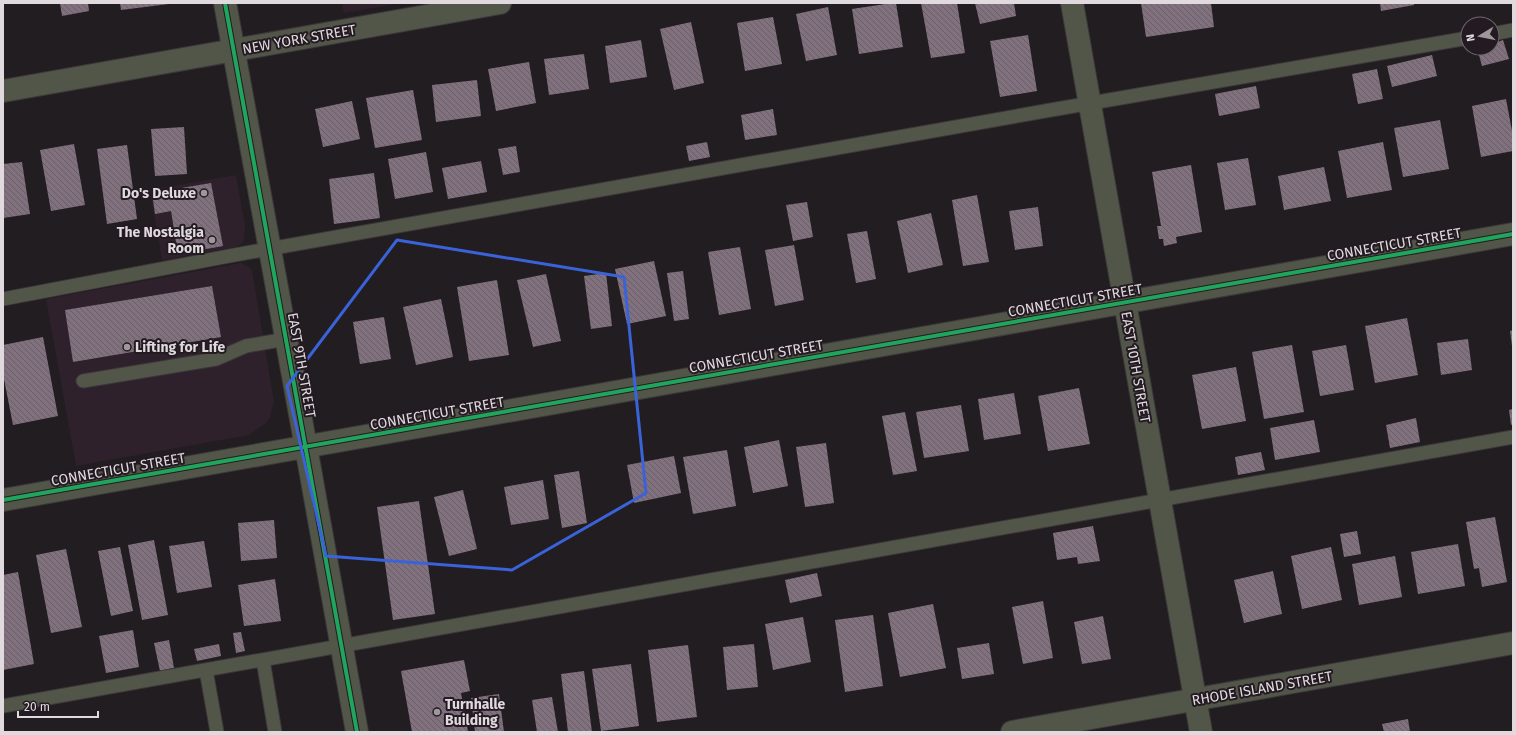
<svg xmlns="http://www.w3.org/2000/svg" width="1516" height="735" font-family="'Fira Sans',sans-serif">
<defs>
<pattern id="building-back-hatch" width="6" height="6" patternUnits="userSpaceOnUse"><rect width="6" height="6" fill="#81717e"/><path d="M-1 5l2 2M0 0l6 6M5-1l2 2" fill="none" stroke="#685e66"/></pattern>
</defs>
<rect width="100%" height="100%" fill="#221d21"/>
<path fill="#2e212c" d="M342,3H401L344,13Z
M236,175L245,226L244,239L241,244L237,247L162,260L150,190Z
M241,263L249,267L252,271L274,401L270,417L266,423L249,435L76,466L46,299Z"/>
<path fill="url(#building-back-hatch)" d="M60,3H88L89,11L62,16Z
M120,3H169V4L121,10Z
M892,3H896L903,47L859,54L852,9Z
M921,3H957L965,53L931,58Z
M975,3H1014L1016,16L980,24Z
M1141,3H1211L1214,27L1146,37Z
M1380,3H1414V5L1381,11Z
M828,7L837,55L806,61L796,14Z
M773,17L782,64L745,71L737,23Z
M691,22L704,83L674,90L660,29Z
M1028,35L1037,91L1000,97L990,41Z
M641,40L647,77L610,83L605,46Z
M1503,40L1509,59L1482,66L1477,48H1492V44Z
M584,54L589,89L549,95L544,59Z
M1432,55L1437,76L1392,87L1387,66Z
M529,62L536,103L496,111L488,69Z
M1377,69L1383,99L1358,104L1352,74Z
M477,80L481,116L436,122L432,85Z
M1256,86L1260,108L1219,116L1215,94Z
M413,90L422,140L375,148L366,98Z
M1506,99L1513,136V151L1481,157L1472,106Z
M352,101L360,139L323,147L315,109Z
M773,109L777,135L745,140L741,115Z
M1440,120L1449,169L1403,177L1394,128Z
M184,127L187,174L155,176L151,129Z
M707,142L710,157L689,161L686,146Z
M1383,142L1392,190L1347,198L1338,151Z
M74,144L85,205L51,211L40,150Z
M127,145L137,219L107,224L97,149Z
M516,146L520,172L503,175L498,149Z
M426,152L433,192L395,199L388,159Z
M1248,158L1256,205L1225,210L1217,163Z
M481,161L487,192L448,199L442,168Z
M22,162L30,214L3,218V164Z
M1191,165L1202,232L1176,237L1177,243L1164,246L1163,239H1159L1157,226H1161L1152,172Z
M1324,167L1331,201L1284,210L1278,176Z
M374,173L380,218L334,224L329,179Z
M211,183L223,246L178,254L171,211L155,214L152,193Z
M977,195L989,262L963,266L952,200Z
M807,202L813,237L793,241L786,205Z
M1038,207L1043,246L1015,250L1009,211Z
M931,213L943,265L908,273L897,221Z
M867,231L876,279L856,283L847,234Z
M794,245L804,300L775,306L765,250Z
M740,247L751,309L719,315L708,252Z
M654,261L666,316L627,324L615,269Z
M683,271L689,319L674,321L667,273Z
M606,273L612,326L591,329L584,276Z
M546,274L561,341L533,347L517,280Z
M497,280L509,355L469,361L457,287Z
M212,286L221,337L73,362L65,310Z
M441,299L453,357L416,365L403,307Z
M384,317L391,359L360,364L353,322Z
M1407,318L1418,375L1375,383L1365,326Z
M1513,330V346H1512L1510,331Z
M43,337L58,416L13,425L3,374V345Z
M1468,339L1472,370L1441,375L1437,343Z
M1292,345L1304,412L1264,419L1252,352Z
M1346,345L1354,390L1320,396L1312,351Z
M1236,367L1246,421L1202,429L1192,375Z
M1079,388L1090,444L1048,451L1038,396Z
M1014,393L1021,434L984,440L978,399Z
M961,405L969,451L924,458L916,412Z
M1513,409V424L1511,425L1509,410Z
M905,412L917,471L893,475L882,416Z
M1416,418L1420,442L1390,448L1386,425Z
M1314,420L1320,452L1275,460L1270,428Z
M779,440L788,486L753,493L744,447Z
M826,443L834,503L805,507L796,447Z
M727,450L736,506L693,514L683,457Z
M1261,452L1265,470L1238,475L1235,457Z
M674,456L681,493L634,503L627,465Z
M579,471L587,523L562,528L554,475Z
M543,480L549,519L511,525L504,487Z
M463,490L477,549L449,556L434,497Z
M419,501L435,614L393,620L377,507Z
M1495,517L1507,582L1482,587L1479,568L1474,569L1466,522Z
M274,520L277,558L241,561L238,523Z
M1093,526L1100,561L1078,564L1077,557L1057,560L1053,533Z
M1357,531L1361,554L1344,557L1340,534Z
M154,540L168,615L142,620L128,545Z
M204,541L212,587L177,593L169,546Z
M1458,544L1465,586L1418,594L1411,552Z
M120,547L133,611L111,616L98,551Z
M1331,547L1342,600L1302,609L1291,556Z
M66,549L82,627L51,633L36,555Z
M1395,556L1402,597L1359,605L1352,564Z
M1273,571L1282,614L1244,623L1234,580Z
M18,572L34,664L3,670V575Z
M817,573L822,596L790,603L785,580Z
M275,579L281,621L244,626L238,585Z
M1043,601L1053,658L1023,664L1012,607Z
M933,604L946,668L900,677L888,613Z
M873,615L883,686L845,692L835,620Z
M1103,616L1111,659L1082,664L1074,622Z
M803,617L811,662L773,670L765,624Z
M133,630L139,667L106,673L99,636Z
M241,632L245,651L236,653L233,633Z
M169,640L174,668L160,671L154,643Z
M989,643L994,674L962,679L957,648Z
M219,644L221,656L197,661L194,649Z
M754,644L758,687L727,690L723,647Z
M688,645L697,717L657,722L648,650Z
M464,660L470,691L461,693L468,732H412L401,671Z
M631,664L639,726L601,731L592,669Z
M584,671L592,732H568L561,674Z
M499,694L504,732H475L471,698Z
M552,697L558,732H537L532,700Z
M1408,719L1410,732H1384L1382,724Z"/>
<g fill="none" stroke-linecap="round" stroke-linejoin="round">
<g stroke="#3c383b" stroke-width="15">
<path id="service" d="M1492,34L1513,30
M3,299L229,256L1045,111L1468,38
M83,381L216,359L246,346L286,339
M263,660L275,732
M206,670L217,732
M3,706L1513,437"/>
</g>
<g stroke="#3c383b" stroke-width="24">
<path id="minor" d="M225,3L306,447
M1072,3L1201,732
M3,91L500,3
M1012,732L1513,643"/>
</g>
<g stroke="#3c383b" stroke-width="24">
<path id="tertiary" d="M306,447L357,732
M3,500L1513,234"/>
</g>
<use href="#service" stroke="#525648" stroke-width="13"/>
<use href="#minor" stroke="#525648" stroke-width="22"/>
<use href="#tertiary" stroke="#525648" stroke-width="22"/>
<g stroke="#241b22" stroke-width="6">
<path id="cycleway" d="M225,3L357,732
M3,500L1513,234"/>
</g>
<use href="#cycleway" stroke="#20a55d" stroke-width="4"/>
</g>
<path fill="none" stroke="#3a63d9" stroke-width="3" stroke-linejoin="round" d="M397,240L624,277L646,493L512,570L326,556L287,386Z"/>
<g fill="#9e989c" stroke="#241b22" stroke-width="1.5">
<circle cx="204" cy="193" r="4"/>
<circle cx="212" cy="240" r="4"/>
<circle cx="127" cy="347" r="4"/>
<circle cx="437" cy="712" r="4"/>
</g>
<g text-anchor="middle" stroke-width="4" stroke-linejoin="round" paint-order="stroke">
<g font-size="14" fill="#e0dadf" stroke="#241b22">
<text transform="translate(299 39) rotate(-10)" y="5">NEW YORK STREET</text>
<text transform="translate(1394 244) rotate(-10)" y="5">CONNECTICUT STREET</text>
<text transform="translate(1075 300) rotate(-10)" y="5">CONNECTICUT STREET</text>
<text transform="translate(756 356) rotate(-10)" y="5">CONNECTICUT STREET</text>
<text transform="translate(302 365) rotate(80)" y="5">EAST 9TH STREET</text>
<text transform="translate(1136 367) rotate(80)" y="5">EAST 10TH STREET</text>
<text transform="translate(437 413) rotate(-10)" y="5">CONNECTICUT STREET</text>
<text transform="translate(118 469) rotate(-10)" y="5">CONNECTICUT STREET</text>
<text transform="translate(1262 688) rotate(-10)" y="5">RHODE ISLAND STREET</text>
</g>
<g font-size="14" font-weight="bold" fill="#e0dadf" stroke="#241b22" text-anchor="end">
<text x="196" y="198">Do's Deluxe</text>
<text x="204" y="237">The Nostalgia<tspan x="204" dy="16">Room</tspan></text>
<text x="135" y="352" text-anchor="start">Lifting for Life</text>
<text x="445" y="709" text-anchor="start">Turnhalle<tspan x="445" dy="16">Building</tspan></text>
</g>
</g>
<rect width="1516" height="735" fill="none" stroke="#e0dadf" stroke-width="8"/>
<g transform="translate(1480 36) rotate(260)"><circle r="19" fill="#241b22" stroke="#6f676e"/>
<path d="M0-3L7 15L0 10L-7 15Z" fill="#9e989c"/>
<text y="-6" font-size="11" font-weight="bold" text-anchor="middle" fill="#e0dadf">N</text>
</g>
<path d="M18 711v6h80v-6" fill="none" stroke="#e0dadf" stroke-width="2"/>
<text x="24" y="711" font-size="12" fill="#e0dadf" stroke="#241b22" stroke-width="3" paint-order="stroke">20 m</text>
</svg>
